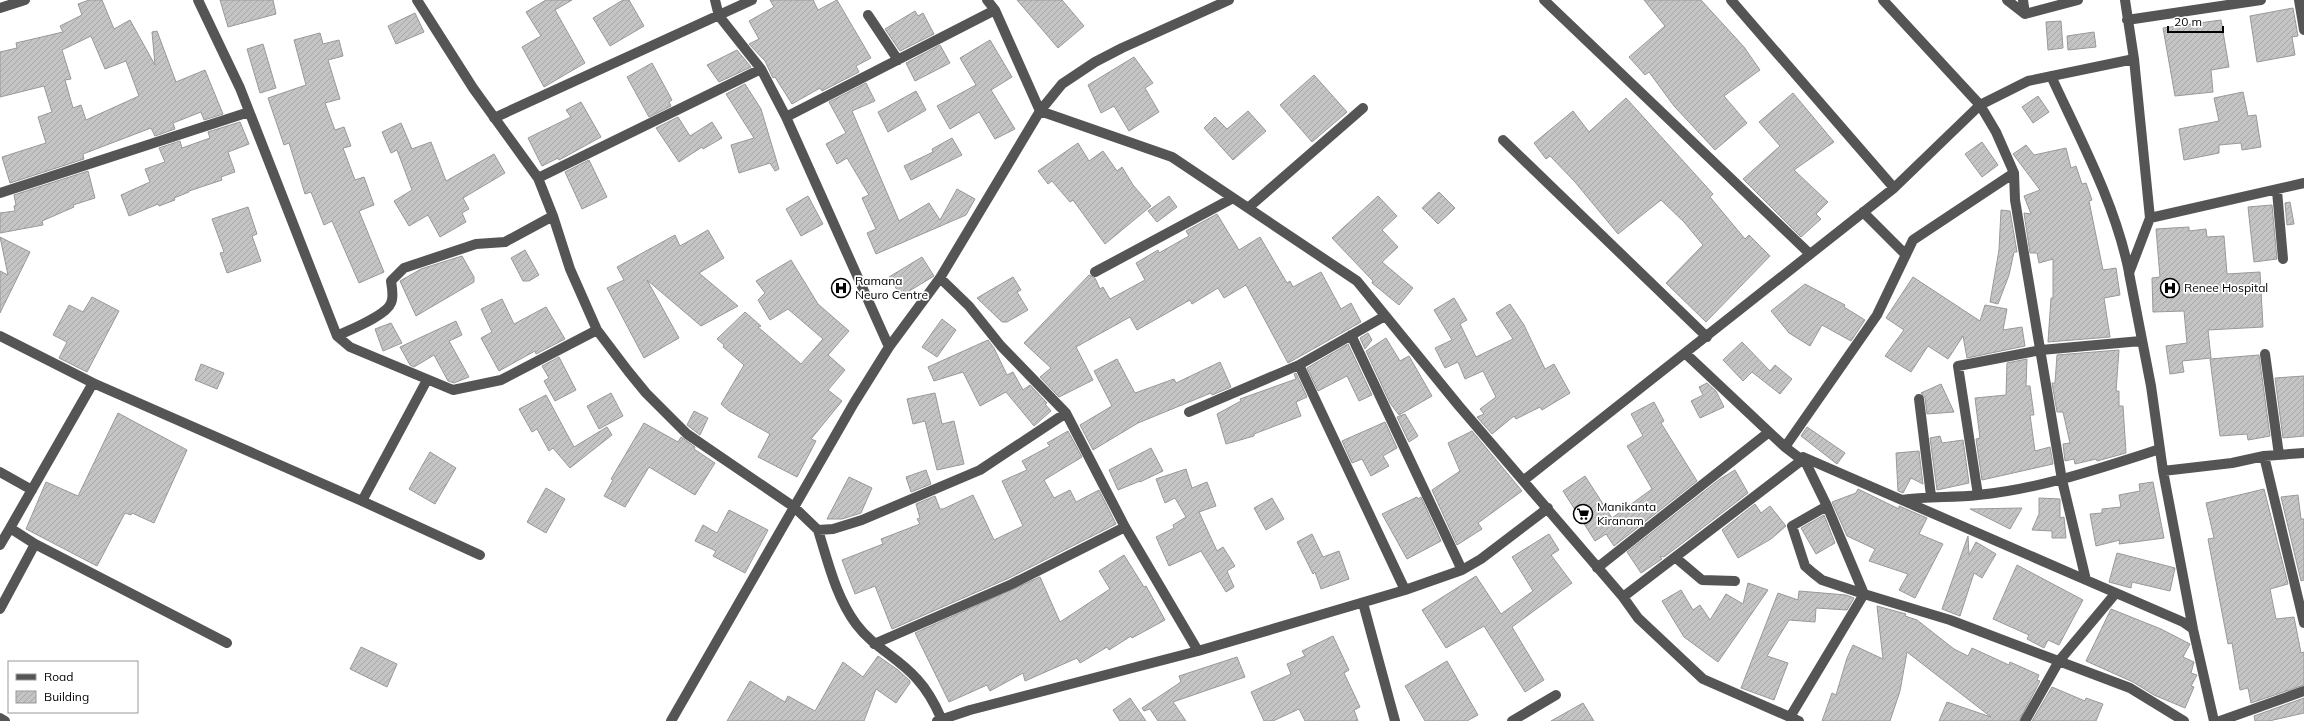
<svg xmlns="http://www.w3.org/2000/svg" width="2304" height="721" font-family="Mulish,sans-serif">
<defs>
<pattern id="building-hatch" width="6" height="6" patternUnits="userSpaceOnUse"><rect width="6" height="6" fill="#c4c4c4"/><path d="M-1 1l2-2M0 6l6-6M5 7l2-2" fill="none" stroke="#a7a7a7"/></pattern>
</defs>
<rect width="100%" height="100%" fill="#fff"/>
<path fill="url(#building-hatch)" stroke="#999" fill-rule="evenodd" d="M89,0H102L114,29L130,20L155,65L152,32L157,31L176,82L205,70L223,114L204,120L201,112L173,123L175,129L155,136L151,128L83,154L84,159L10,183L2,157L46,143L38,117L52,112L44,86L0,97V52L17,48L16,43L63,32L60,26L82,15L78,4ZM91,36L105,69L126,61L139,96L86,120L81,105L73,108L65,80L71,79L62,50Z
M220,0H273L276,14L228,27Z
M546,0H572L555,10L585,63L544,87L522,47L541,36L526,12Z
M623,0H629L644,26L610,46L593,18Z
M770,0H813L818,10L837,0L871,58L856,66L859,72L822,91L820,88L792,104L775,77L773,78L765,61L749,44L759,39L749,21L774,7Z
M1017,0H1062L1084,26L1058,48Z
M1644,0H1701L1744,47L1760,70L1724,96L1747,123L1715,150L1674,106L1649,72L1645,75L1629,57L1665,26Z
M2293,8L2298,36L2292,37L2295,55L2257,62L2250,16Z
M915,11L918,16L923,13L934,34L900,51L885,29Z
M415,13L424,32L396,44L388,26Z
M2221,20L2229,67L2211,70L2213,92L2175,96L2163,28Z
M2061,21L2063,48L2048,50L2046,22Z
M2094,32L2096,47L2068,50L2067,36Z
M320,33L323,44L339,40L343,56L328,60L340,99L325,103L335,130L344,127L351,146L343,148L355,180L364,177L374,205L359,211L384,272L359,283L332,221L324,225L311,192L305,194L289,143L284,145L268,98L306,85L294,40Z
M990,40L1012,77L991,90L1015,129L995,139L979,112L950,129L937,106L976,85L960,58Z
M263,44L276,88L260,93L247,49Z
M940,45L950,63L915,81L906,63Z
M737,50L751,67L719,82L707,65Z
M1134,57L1153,83L1145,88L1159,112L1129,131L1114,106L1101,113L1088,85Z
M652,63L672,100L669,102L671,106L649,117L627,77Z
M1314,75L1347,112L1312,142L1280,105Z
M866,83L875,101L852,111L899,221L929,203L940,220L957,189L975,199L966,215L876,254L867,233L876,229L862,198L869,195L847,158L837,164L826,144L846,133L829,102Z
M745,84L761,109L779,169L775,171L770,163L739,173L731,145L754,138L726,94Z
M916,91L926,110L888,132L878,112Z
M2243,92L2248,116L2256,115L2261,147L2242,150L2241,143L2219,145V153L2184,160L2179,129L2219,121L2214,98Z
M1793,93L1834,142L1794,170L1828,202L1816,214L1821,219L1801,237L1743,179L1780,146L1759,122Z
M2038,96L2049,112L2033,123L2022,107Z
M1626,98L1713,194L1710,197L1745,239L1749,235L1770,256L1706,322L1666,283L1703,245L1684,222L1661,200L1618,234L1575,182L1550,156L1546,159L1534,143L1573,111L1589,132Z
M581,102L601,137L559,160L558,158L542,166L528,138L571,117L566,110Z
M1248,111L1266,131L1233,160L1204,128L1215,117L1227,129Z
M678,117L690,136L712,122L722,138L703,149L702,147L679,162L656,128Z
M240,122L249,144L228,152L235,172L221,177L222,180L189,191V192L174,198L175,200L159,206L158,204L129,216L121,195L150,182L145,169L165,162L159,148L180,141L182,148L210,138L208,132Z
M401,123L412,149L431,142L446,181L494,154L505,173L463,198L469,209L462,213L466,222L440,237L428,215L409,226L394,201L412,190L397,150L391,153L382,132Z
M952,138L962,155L911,180L904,166L933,152L932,149Z
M1982,142L1998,165L1982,177L1965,154Z
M1078,143L1089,161L1103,151L1117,171L1122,167L1133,185L1151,206L1105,244L1073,200L1070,202L1052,181L1048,184L1038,171Z
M2026,145L2034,155L2066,148L2071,168L2076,166L2082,184L2086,183L2092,200L2089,201L2103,270L2116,268L2120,295L2104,298L2110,337L2048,342L2051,298H2053V259L2039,263L2037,253H2030L2024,213L2031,214L2024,196L2040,190L2013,154Z
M589,160L607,197L582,209L565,172Z
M88,171L95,198L73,205L74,207L42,221L43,225L0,233V213L15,211L14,206L16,205L14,195Z
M1439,192L1455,208L1438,224L1422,208Z
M808,196L823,224L801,236L786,209Z
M1169,196L1177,207L1157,222L1148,211Z
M1378,196L1397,216L1382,230L1398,247L1382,262L1413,288L1399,305L1372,283L1373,281L1332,238Z
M2290,202L2294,224L2287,225L2285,203Z
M2272,205L2277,259L2254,262L2248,207Z
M248,207L257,234L252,236L261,261L227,273L220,253L224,252L212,219Z
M2001,210L2010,211L2017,252H2014L2009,275L1998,304L1990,302L1999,250Z
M1217,214L1239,250L1260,237L1287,283L1290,281L1293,287L1321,272L1341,309L1351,303L1361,322L1288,363L1246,285L1224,298L1218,288L1192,304L1190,300L1137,330L1130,317L1076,347L1093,380L1059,397L1040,377L1051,368L1024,343L1089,275L1095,278L1100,289L1103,287L1110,299L1145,280L1136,263L1158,250L1159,253L1189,236L1186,231Z
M2189,227V231L2206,229L2207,237L2224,236L2227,274L2260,272L2263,327L2208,330L2211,358L2182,361L2184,372L2170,374L2166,346L2187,343L2184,311L2153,312L2152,278L2160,277L2156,229Z
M708,230L724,258L699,273L738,306L701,326L647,280L679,338L644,358L607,288L624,280L617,267L675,235L680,246Z
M0,237L30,252L0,313V271L8,275Z
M525,250L539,275L529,281H523L511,258Z
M462,256L474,277V282L416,316L400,281L421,269Z
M922,257L934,276L901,296L889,277Z
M791,260L818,304L849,331L828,355L845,370L828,390L842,401L811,439L816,441L797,477L758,457L770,434L729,411L721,404L744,365L723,347L724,345L717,339L745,312L761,326L758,327L801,364L823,339L788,309L770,320L758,300L765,293L756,281Z
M1013,277L1021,290L1017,292L1028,310L1007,322H1002L977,298Z
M1913,277L1980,321L1985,305L2007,309L2003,330L2022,327L2025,346L1967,358L1963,336L1948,359L1928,346L1911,372L1885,356L1904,330L1886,318Z
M1805,284L1845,305L1844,307L1865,320L1851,341L1822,325L1810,346L1789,333L1771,311Z
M92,297L119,311L87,372L59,358L67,342L53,335L69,305L83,312Z
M1454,298L1467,320L1460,324L1476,357L1513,339L1496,313L1510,304L1524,325L1545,369L1554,364L1570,393L1542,410L1540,407L1516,419L1514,416L1492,434L1477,417L1484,414L1480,409L1496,397L1483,371L1465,379L1458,362L1445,368L1435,348L1452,340L1434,310Z
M502,299L514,324L546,307L565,339L536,354L535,351L499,371L481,338L492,332L481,309Z
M942,319L956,330L937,357L922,347Z
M456,321L462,335L449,341L469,377L454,383L448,381L434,355L414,367L410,365L400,347Z
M391,323L402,343L383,351L375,329Z
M1368,333L1372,340L1365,349L1360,338Z
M1386,338L1400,361L1409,356L1432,396L1399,415L1390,403L1366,351Z
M988,340L994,348L1007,375L1013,372L1023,390L1030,385L1047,403L1045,404L1051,411L1034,426L1006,392L980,406L963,372L934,381L928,367Z
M1742,342L1770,371L1775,365L1792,379L1780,394L1752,372L1743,381L1723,360Z
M1348,344L1372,395L1359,401L1347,376L1318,391L1307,368Z
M2119,350L2116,391H2119V406H2123L2126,453L2097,461L2096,459L2075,464L2074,459L2065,461L2063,444L2070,443L2063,412H2057L2052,383H2055L2057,355Z
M2259,355L2270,436L2248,440L2247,434L2220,436L2210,359Z
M559,357L576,390L555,401L544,381L549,378L542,366Z
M1117,359L1135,393L1174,379L1176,383L1220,362L1231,387L1212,395L1211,393L1138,423L1093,450L1080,425L1112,406L1094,371Z
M2027,359L2026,386H2030L2034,415H2030L2035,451L2050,447L2053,464L1982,480L1976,439L1980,438L1975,398L2006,395L2007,363Z
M201,364L224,373L217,389L195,380Z
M1296,373L1307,397L1296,402L1301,416L1254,434V436L1226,444L1217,414L1241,401L1240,399L1296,379L1294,374Z
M2304,376V436L2283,438L2275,378Z
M1707,383L1716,391L1724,407L1700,418L1691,401L1703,395L1699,387Z
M1941,384L1954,412L1927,414L1925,398L1921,393Z
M611,393L623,416L599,429L587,406Z
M935,393L942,424L954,421L964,464L937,470L925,421L913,424L907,399Z
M546,395L574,447L607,427L612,435L570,468L553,448L549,451L537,429L532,432L519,409Z
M1654,402L1664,421L1661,423L1697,481L1614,546L1606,534L1595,541L1563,491L1585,476L1612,518L1652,489L1627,446L1643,436L1631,414Z
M694,411L708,418L700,435L687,425Z
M118,413L187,450L154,523L132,513L131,515L125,513L97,566L26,529L46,482L78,496Z
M1405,414L1418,436L1409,442L1397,417Z
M1385,422L1397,448L1383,456L1389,466L1371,476L1362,459L1352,463L1342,441Z
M644,423L678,442L681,437L695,447L694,449L715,463L695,495L649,467L625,507L604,496L613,480L611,479Z
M1807,427L1845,453L1837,464L1801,436Z
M1068,431L1082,457L1044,480L1054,498L1070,490L1076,502L1099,490L1116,524L1009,578L892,629L875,586L855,594L842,560L883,544L881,539L920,524L917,519L920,518L916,504L935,496L940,509H943L973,495L994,540L1023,526L1002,481L1027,470L1022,461L1050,446L1047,443Z
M1472,431L1522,491L1478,523L1482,529L1457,545L1432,490L1460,471L1448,443Z
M1940,436L1942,443L1963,440L1969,483L1937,490L1930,438Z
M1151,448L1163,471L1140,482V481L1118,490L1109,470Z
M1919,451L1923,484L1911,478L1903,493L1898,491L1896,453Z
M430,452L456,468L435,504L409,489Z
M1186,469L1192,488L1207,482L1216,506L1199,512L1217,551L1223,547L1235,566L1227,571L1234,587L1226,592L1201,551L1169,566L1156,537L1174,528L1173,525L1186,517L1175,498L1165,503L1156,479Z
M926,470L931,484L911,492L906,477Z
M1735,470L1748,493L1664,557L1660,556L1662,559L1641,573L1627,552L1720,479Z
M849,477L872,488L861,513L842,519H827Z
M2153,482L2164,538L2119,544L2120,540L2096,546L2090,514L2102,513V509L2121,507L2119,495L2140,491L2139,484Z
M546,488L565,499L546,533L527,522Z
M1858,489L1899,509V506L1927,518L1919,534L1943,544L1915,598L1899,590L1908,574L1869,561L1875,549L1847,536L1832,502L1856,493Z
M2264,489L2288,584L2270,589L2276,619L2294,617L2301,653L2304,652V685L2251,703L2248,688L2240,690L2232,643L2228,644L2208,539L2214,538L2206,503Z
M2298,495L2301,519H2304V580L2301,581L2281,497Z
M1417,497L1418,499L1421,497L1441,541L1407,559L1382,514Z
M1272,498L1284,519L1266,530L1254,508Z
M2039,498L2060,499V518L2064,517L2066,538H2052V531L2032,530L2039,514Z
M1755,504L1761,513L1770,506L1786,526L1771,539L1738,558L1722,530Z
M2022,508L2010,529L1970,509Z
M729,510L768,530L745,573L713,556L716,551L695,541L703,525L717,533Z
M1824,515L1835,543L1816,554L1801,528Z
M1312,534L1323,557L1339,551L1349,579L1321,589L1315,572L1313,574L1297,542Z
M1549,534L1559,550L1551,555L1572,583L1512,627L1544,680L1525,692L1484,626L1446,648L1422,610L1476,576L1501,614L1533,591L1512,557Z
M1968,536L1969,555L1976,542L1996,554L1982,578L1974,573L1960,616L1942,609Z
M2117,553L2175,568L2170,591L2132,582L2131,588L2109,582Z
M1124,555L1144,587L1146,586L1165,620L1132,638L1131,636L1109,650L1107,647L1080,663L1077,658L1025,681L1023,673L990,691L987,685L949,702L915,633L1040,577L1060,622L1110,589L1099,571Z
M2017,565L2083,600L2059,645L2048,640L2044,648L2027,639L2029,635L1993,619Z
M1748,583L1768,590L1718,662L1684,637L1662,601L1681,590L1693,610L1700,605L1710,620L1726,594L1743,604Z
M1799,591L1846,595L1854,598L1847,610L1816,608L1815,622L1789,620L1767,656L1788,663L1774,700L1741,688L1778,593L1798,600Z
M1877,606L1906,614L1905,616L1917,620L1954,649L1968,656L1972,648L2009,665L2010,662L2039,675L2037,680L2040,681L2019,721H1939L1947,702L1991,717L1907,652L1900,691L1890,721H1822L1832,693L1836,695L1847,658L1853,645L1883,659Z
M2111,609L2161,629L2190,644L2183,657L2194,662L2191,673L2197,675L2191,686L2194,687L2185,708L2154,695L2133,682L2086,661Z
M1333,636L1349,670L1344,673L1360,707L1354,710L1358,721H1305L1299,709L1273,721H1264L1251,692L1291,674L1287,664L1305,656L1302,651Z
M361,647L397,664L387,687L350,669Z
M878,656L898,670L910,681V683L896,703L876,689L864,721H727L750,681L785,702L788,696L815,711L843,662L863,677Z
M1237,657L1245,677L1173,702L1186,721H1158L1150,709L1144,711L1142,708L1181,682L1179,676Z
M1447,661L1478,715L1467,721H1425L1405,686Z
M2052,687L2085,701L2086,698L2103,704L2096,721H2032Z
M1130,698L1146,721H1120L1113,710Z
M2304,698V713L2269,721H2255L2254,716Z
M1583,703L1594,721H1551Z"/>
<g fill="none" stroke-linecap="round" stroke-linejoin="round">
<path stroke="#555" stroke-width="10" d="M198,0L240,88L337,336L350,347L453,390L501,380L597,330
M417,0L473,88L538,178L553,216L570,269L597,330L628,371L646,393L687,434L794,507L818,530L833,529L862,520L980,470L1066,413
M715,0L719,16L761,69L786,117L889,347
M987,0L995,10
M1544,0L1810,254
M1731,0L1894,188
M1883,0L1980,105L1996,132L2014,173L2015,200L2062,480L2086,580L2183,622L2193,629
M2007,0L2025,14
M2023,0L2025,14
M2125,0L2134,59
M2299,0L2304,30
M0,8L25,0
M2025,14L2078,0
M868,15L898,60
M2127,20L2261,0
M2051,76C2080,139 2115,203 2129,272
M786,117L995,10L1040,111L1172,157L1357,281L1459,406L1623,597L1638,618L1703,679L1799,721
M494,118L752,0
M1503,140L1707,337
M538,178L761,69
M2277,191L2283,259
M0,193L249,112
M1248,208L1363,108
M1863,212L1906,255
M2150,218L2304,183
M1095,272L1233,198
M940,278L969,306L1001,346L1066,413L1125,527L1198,651L1405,590L1299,365
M1351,335L1462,570
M0,336L93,383
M337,336C349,330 386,316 391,303C394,297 392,288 391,281L404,268L476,244L505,242L553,216
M1686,354L1785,447L1802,460L1803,457L2086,580
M2265,354L2279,455
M1919,399L1931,496
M1189,412L1299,365L1385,316
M1785,447L1877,315L1913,240L2014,173
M2264,456L2304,623
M1803,457L1827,506L1864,594L1950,620L2130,688L2184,721
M2163,471L2232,463L2264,456L2304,453
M0,472L32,490
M1524,480L1894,188L1980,105L2028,81L2134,59L2150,218L2129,273L2151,386L2163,471L2193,629L2214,721
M1978,495L1958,366L2041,350L2141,341
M1902,500C1927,496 1953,498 1978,495C2041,489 2100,468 2160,449
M362,501L427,380
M818,530C828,562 836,597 856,624C873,647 899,658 917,679C928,691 935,704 941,718
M0,545L10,528
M1676,558L1702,580L1735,581
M1597,568L1769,432
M1405,590L1462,570L1481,559L1548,508
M1623,597L1802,460
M1363,603L1395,721
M0,609L35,544
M227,643L35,544L10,528L93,383L362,501L480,555
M874,644L1012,584L1125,527
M1790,717L1864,594L1822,580L1813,573L1805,566L1792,526L1827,506
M0,718L5,721
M671,721L854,403L889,347L940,278L1040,111L1062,84L1095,62L1122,48L1229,0
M937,721L970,710L1198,651
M1512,721L1556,695
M2025,721L2059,661L2115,594
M2220,721L2304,691"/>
</g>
<defs>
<g id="hospital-ring" transform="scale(1)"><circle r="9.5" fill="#fff" stroke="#000" stroke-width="1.5"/><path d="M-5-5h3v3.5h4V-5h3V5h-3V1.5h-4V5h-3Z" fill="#000"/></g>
<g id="supermarket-ring" transform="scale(1)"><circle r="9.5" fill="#fff" stroke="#000" stroke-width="1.5"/><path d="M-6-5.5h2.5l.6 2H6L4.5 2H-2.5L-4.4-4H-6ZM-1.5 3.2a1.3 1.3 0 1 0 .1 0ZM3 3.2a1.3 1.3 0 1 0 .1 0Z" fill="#000"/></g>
</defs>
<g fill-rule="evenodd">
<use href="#hospital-ring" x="841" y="288"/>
<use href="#hospital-ring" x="2170" y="288"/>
<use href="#supermarket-ring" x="1583" y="514"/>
</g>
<g text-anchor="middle" stroke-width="3.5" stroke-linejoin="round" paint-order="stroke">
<g font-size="12" fill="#000" stroke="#fff" text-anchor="start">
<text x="855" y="285">Ramana<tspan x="855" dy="14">Neuro Centre</tspan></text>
<text x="2184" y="292">Renee Hospital</text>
<text x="1597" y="511">Manikanta<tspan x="1597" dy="14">Kiranam</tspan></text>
</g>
</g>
<rect x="8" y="661" width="130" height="52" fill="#ffffff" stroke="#999999"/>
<rect x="16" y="674" width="20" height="6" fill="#555555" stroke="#999999"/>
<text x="44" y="681" font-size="12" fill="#000000">Road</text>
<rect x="16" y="691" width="20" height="12" fill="url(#building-hatch)" stroke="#999999"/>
<text x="44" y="701" font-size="12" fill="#000000">Building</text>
<path d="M2168 26v6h55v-6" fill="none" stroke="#000000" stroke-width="2"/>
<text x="2174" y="26" font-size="12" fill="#000000" stroke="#ffffff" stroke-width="3" paint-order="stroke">20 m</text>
</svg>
